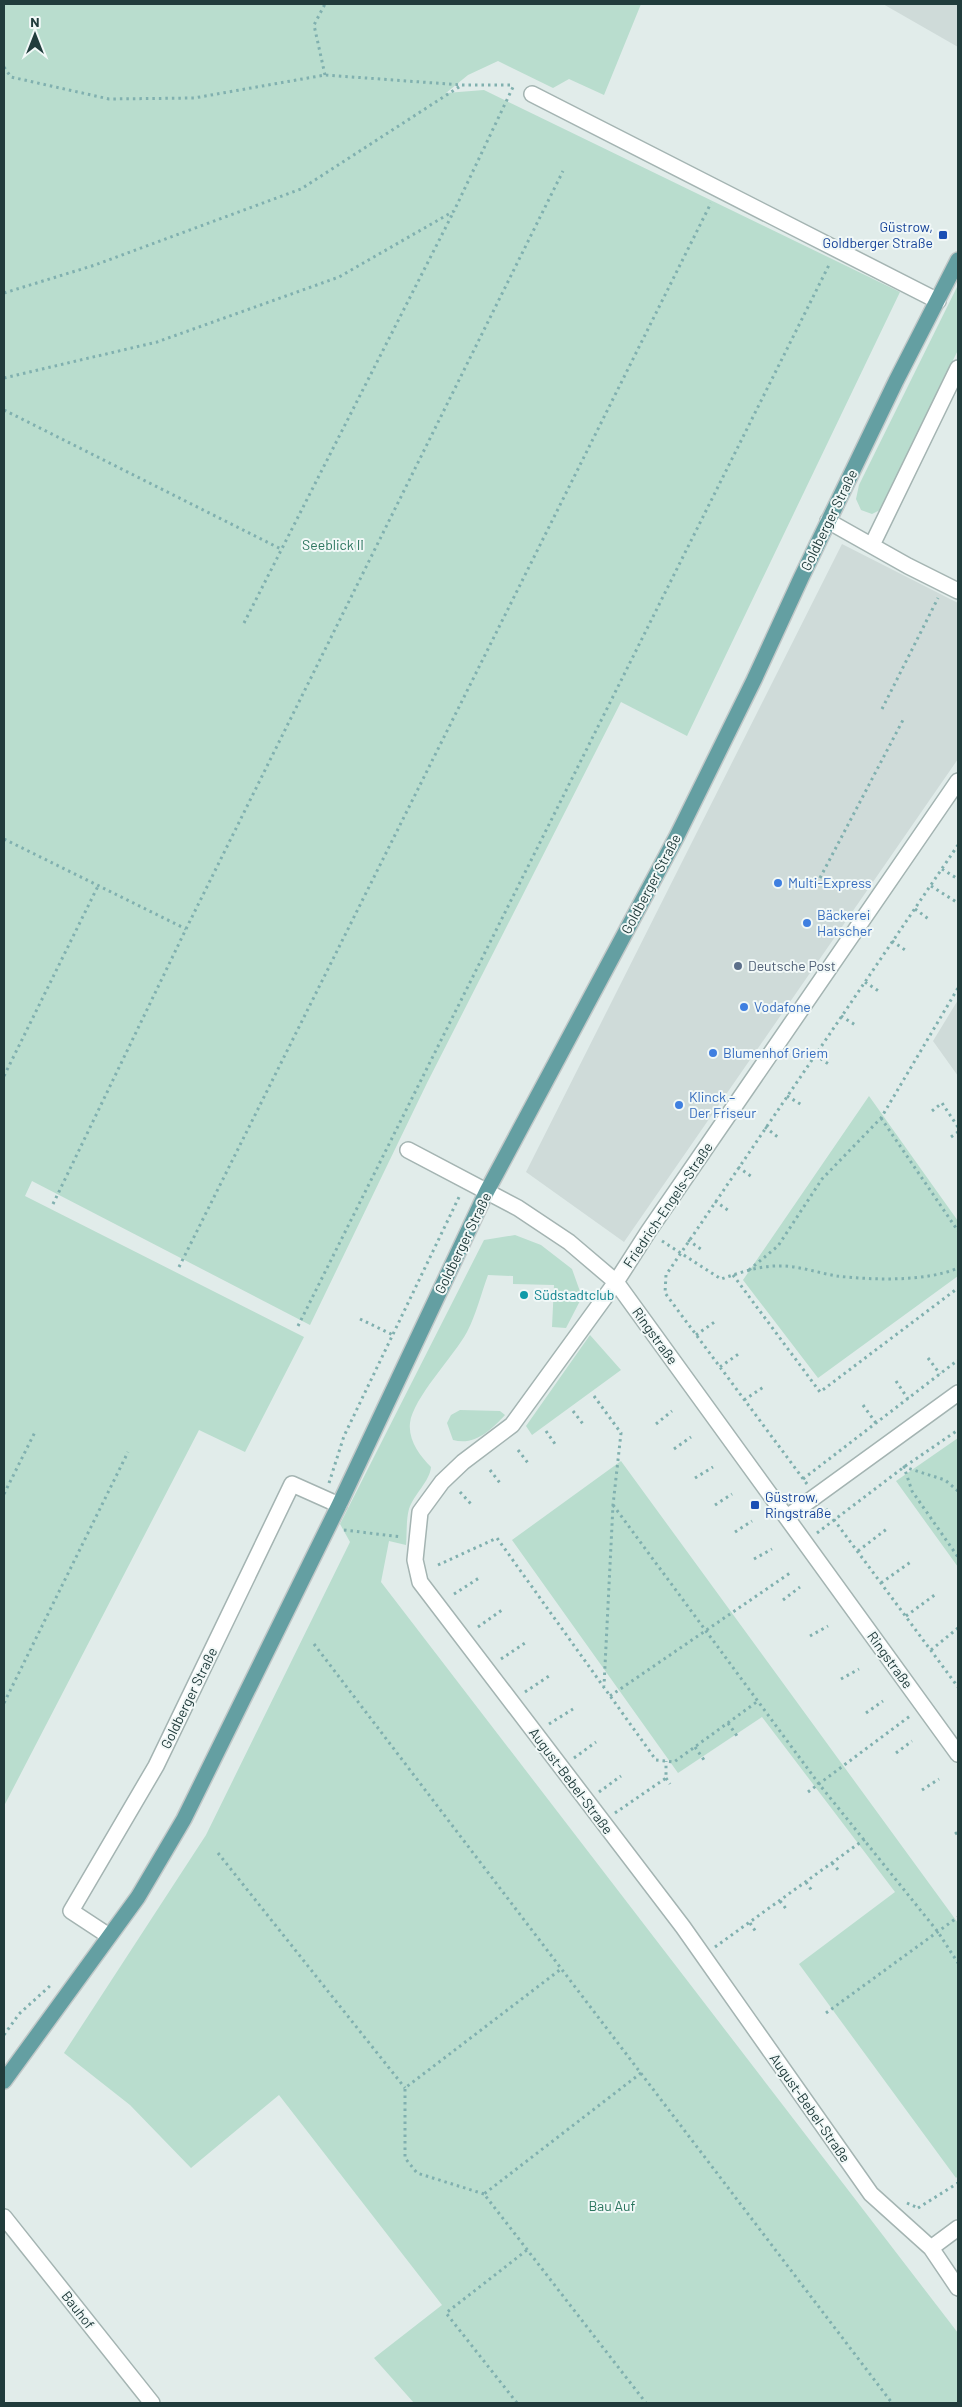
<svg xmlns="http://www.w3.org/2000/svg" width="962" height="2407" font-family="Barlow,sans-serif">
<rect width="100%" height="100%" fill="#e1ecea"/>
<path fill="#cfdbd9" d="M883,4H958V47Z
M842,544L958,603V759L624,1242L526,1172Z
M958,1000V1076L933,1041Z"/>
<path fill="#b9ddce" d="M4,4H641L604,95L569,79L553,88L498,61L468,75L446,93L484,90L900,292L687,736L621,702L427,1083L310,1325L32,1181L25,1196L304,1337L245,1452L199,1430L4,1806Z
M958,285V350L880,510L872,514L861,510L856,499L859,485Z
M869,1096L958,1221V1276L818,1378L743,1280Z
M515,1235L541,1245L572,1269L582,1297L566,1328L552,1327L554,1285L513,1284V1276L488,1275C481,1294 476,1315 467,1332C454,1356 413,1398 410,1423C408,1440 420,1456 431,1467C430,1481 414,1494 409,1509C406,1520 407,1534 406,1545L389,1541L381,1582L958,2333V2403H414L374,2358L442,2305L279,2095L191,2168L130,2105L64,2053L206,1835L350,1542L340,1524L484,1240Z
M590,1335L621,1370L532,1435L526,1426Z
M460,1410L500,1411L505,1415C491,1430 475,1446 453,1440L447,1423L451,1415Z
M958,1438V1567L896,1481Z
M621,1461L958,1923V2176L956,2178L799,1964L895,1892L762,1717L678,1773L512,1540Z"/>
<g fill="none" stroke-linecap="round" stroke-linejoin="round">
<g stroke="#a4b4b2" stroke-width="18">
<path id="minor" d="M532,94L938,301
M828,521L908,566L958,591
M872,545L958,368
M958,781L648,1232L616,1282L512,1425L463,1462L442,1482L420,1512L415,1560L420,1582L683,1927L871,2194L931,2248L958,2288
M408,1150L518,1208L569,1242L616,1282L958,1754
M787,1517L958,1393
M109,1936L71,1911L156,1766L292,1484L339,1505
M4,2217L152,2403
M931,2248L958,2228"/>
</g>
<g stroke="#c1c8c8" stroke-width="18">
<path id="major" d="M4,2081L138,1897L184,1819L339,1505L487,1191L677,836L754,680L801,578L896,381L958,260"/>
</g>
<path stroke="#80b0af" stroke-width="3" stroke-dasharray="2.5 4" stroke-linecap="butt" d="M4,67L11,77L109,99L194,98L325,75L462,85H513
M325,75L314,25L325,4
M4,293L95,265L301,189L462,85
M4,378L157,342L339,277L454,211L514,85
M4,410L281,549
M244,623L454,211
M882,709L938,598
M4,839L186,929
M942,869L958,879
M820,878L903,720
M931,886L958,903
M915,909L930,920
M892,941L908,952
M865,982L880,992
M841,1016L857,1026
M815,1055L830,1065
M4,1076L98,886
M787,1096L802,1105
M932,1111L942,1103L958,1127
M881,1118L958,1231
M765,1127L779,1138
M951,1137L958,1132
M738,1167L752,1177
M715,1201L729,1211
M53,1204L186,929L563,171
M688,1240L702,1250
M662,1241L721,1279C739,1273 758,1266 777,1266C797,1265 818,1273 837,1276C872,1280 926,1282 958,1268
M179,1267L711,203
M749,1270L778,1246L822,1179L881,1118L958,988
M733,1275L820,1392L958,1288
M360,1319L393,1335
M298,1326L830,263
M696,1335L716,1321
M928,1358L940,1374
M720,1367L740,1353
M896,1381L908,1399
M594,1396L621,1433L613,1505L604,1686
M744,1400L765,1386
M863,1405L876,1423
M573,1411L583,1424
M656,1424L672,1411
M546,1431L555,1444
M674,1449L691,1437
M518,1450L528,1463
M490,1470L500,1483
M695,1478L713,1467
M803,1479L958,1360
M329,1483L344,1436L460,1195
M807,1484L665,1293L666,1275L958,845
M958,1491L945,1480L904,1467L912,1491L958,1557
M460,1492L471,1504
M4,1494L35,1432
M613,1505L819,1784L938,1932L958,1963
M715,1505L732,1494
M826,1509L958,1687
M344,1530L402,1537
M735,1532L752,1521
M817,1533L904,1467L958,1430
M858,1551L888,1528
M754,1559L772,1549
M438,1565L497,1538L656,1760L674,1762L758,1701
M881,1583L912,1561
M454,1594L479,1578
M783,1600L800,1587
M906,1616L936,1594
M478,1627L502,1610
M810,1636L828,1626
M314,1644L892,2403
M931,1650L958,1628
M501,1659L525,1643
M841,1679L859,1669
M525,1692L549,1676
M610,1696L790,1573
M4,1703L128,1452
M866,1713L883,1701
M728,1723L737,1736
M549,1724L573,1709
M695,1747L704,1760
M896,1753L912,1741
M574,1758L596,1742
M666,1778L670,1784
M922,1790L939,1779
M599,1792L621,1776
M808,1792L910,1716
M615,1813L666,1778V1761
M955,1834L958,1832
M218,1853L405,2088
M832,1863L840,1872
M806,1882L812,1891
M780,1901L787,1910
M750,1923L756,1932
M715,1947L865,1839
M826,2013L958,1917
M4,2035L19,2014L51,1985
M641,2073L484,2194L646,2403
M484,2194L417,2173L405,2158V2088L561,1969
M907,2203L918,2208
M918,2208L958,2183
M517,2403L446,2313L527,2250"/>
<use href="#minor" stroke="#fff" stroke-width="15"/>
<use href="#major" stroke="#649fa2" stroke-width="15"/>
</g>
<g fill="#1a4fb4" stroke="#f1f8f7" stroke-width="2">
<rect x="938" y="230" width="10" height="10" rx="2.5"/>
<rect x="750" y="1500" width="10" height="10" rx="2.5"/>
</g>
<g fill="#3f7fe0" stroke="#f1f8f7" stroke-width="2">
<circle cx="778" cy="883" r="5"/>
<circle cx="807" cy="923" r="5"/>
<circle cx="744" cy="1007" r="5"/>
<circle cx="713" cy="1053" r="5"/>
<circle cx="679" cy="1105" r="5"/>
</g>
<circle fill="#5c6f8a" stroke="#f1f8f7" stroke-width="2" cx="738" cy="966" r="5"/>
<circle fill="#0f9aa8" stroke="#f1f8f7" stroke-width="2" cx="524" cy="1295" r="5"/>
<g text-anchor="middle" stroke-width="4" stroke-linejoin="round" paint-order="stroke">
<g font-size="14" fill="#164399" stroke="#f1f8f7" text-anchor="end">
<text x="933" y="232">Güstrow,<tspan x="933" dy="16">Goldberger Straße</tspan></text>
<text x="765" y="1502" text-anchor="start">Güstrow,<tspan x="765" dy="16">Ringstraße</tspan></text>
</g>
<g font-size="14" fill="#213c3c" stroke="#f1f8f7">
<text transform="translate(829 520) rotate(-64)" y="5">Goldberger Straße</text>
<text transform="translate(651 884) rotate(-62)" y="5">Goldberger Straße</text>
<text transform="translate(668 1205) rotate(-56)" y="5">Friedrich-Engels-Straße</text>
<text transform="translate(463 1243) rotate(-64)" y="5">Goldberger Straße</text>
<text transform="translate(655 1336) rotate(54)" y="5">Ringstraße</text>
<text transform="translate(890 1660) rotate(54)" y="5">Ringstraße</text>
<text transform="translate(189 1698) rotate(-64)" y="5">Goldberger Straße</text>
<text transform="translate(571 1781) rotate(53)" y="5">August-Bebel-Straße</text>
<text transform="translate(810 2108) rotate(55)" y="5">August-Bebel-Straße</text>
<text transform="translate(78 2310) rotate(52)" y="5">Bauhof</text>
</g>
<g font-size="14" fill="#2a745d" stroke="#f1f8f7">
<text x="333" y="550">Seeblick II</text>
<text x="612" y="2211">Bau Auf</text>
</g>
<g font-size="14" fill="#366cbe" stroke="#f1f8f7" text-anchor="start">
<text x="788" y="888">Multi-Express</text>
<text x="817" y="920">Bäckerei<tspan x="817" dy="16">Hatscher</tspan></text>
<text x="754" y="1012">Vodafone</text>
<text x="723" y="1058">Blumenhof Griem</text>
<text x="689" y="1102">Klinck –<tspan x="689" dy="16">Der Friseur</tspan></text>
</g>
<g font-size="14" fill="#4e5e75" stroke="#f1f8f7" text-anchor="start">
<text x="748" y="971">Deutsche Post</text>
</g>
<g font-size="14" fill="#0d838f" stroke="#f1f8f7" text-anchor="start">
<text x="534" y="1300">Südstadtclub</text>
</g>
</g>
<rect width="962" height="2407" fill="none" stroke="#213c3c" stroke-width="10"/>
<g transform="translate(35 35)" stroke="#f1f8f7" stroke-width="4" paint-order="stroke">
<path d="M0-4L9 19L0 12L-9 19Z" fill="#213c3c"/>
<text y="-8" font-size="14" font-weight="bold" text-anchor="middle" fill="#213c3c">N</text>
</g>
</svg>
